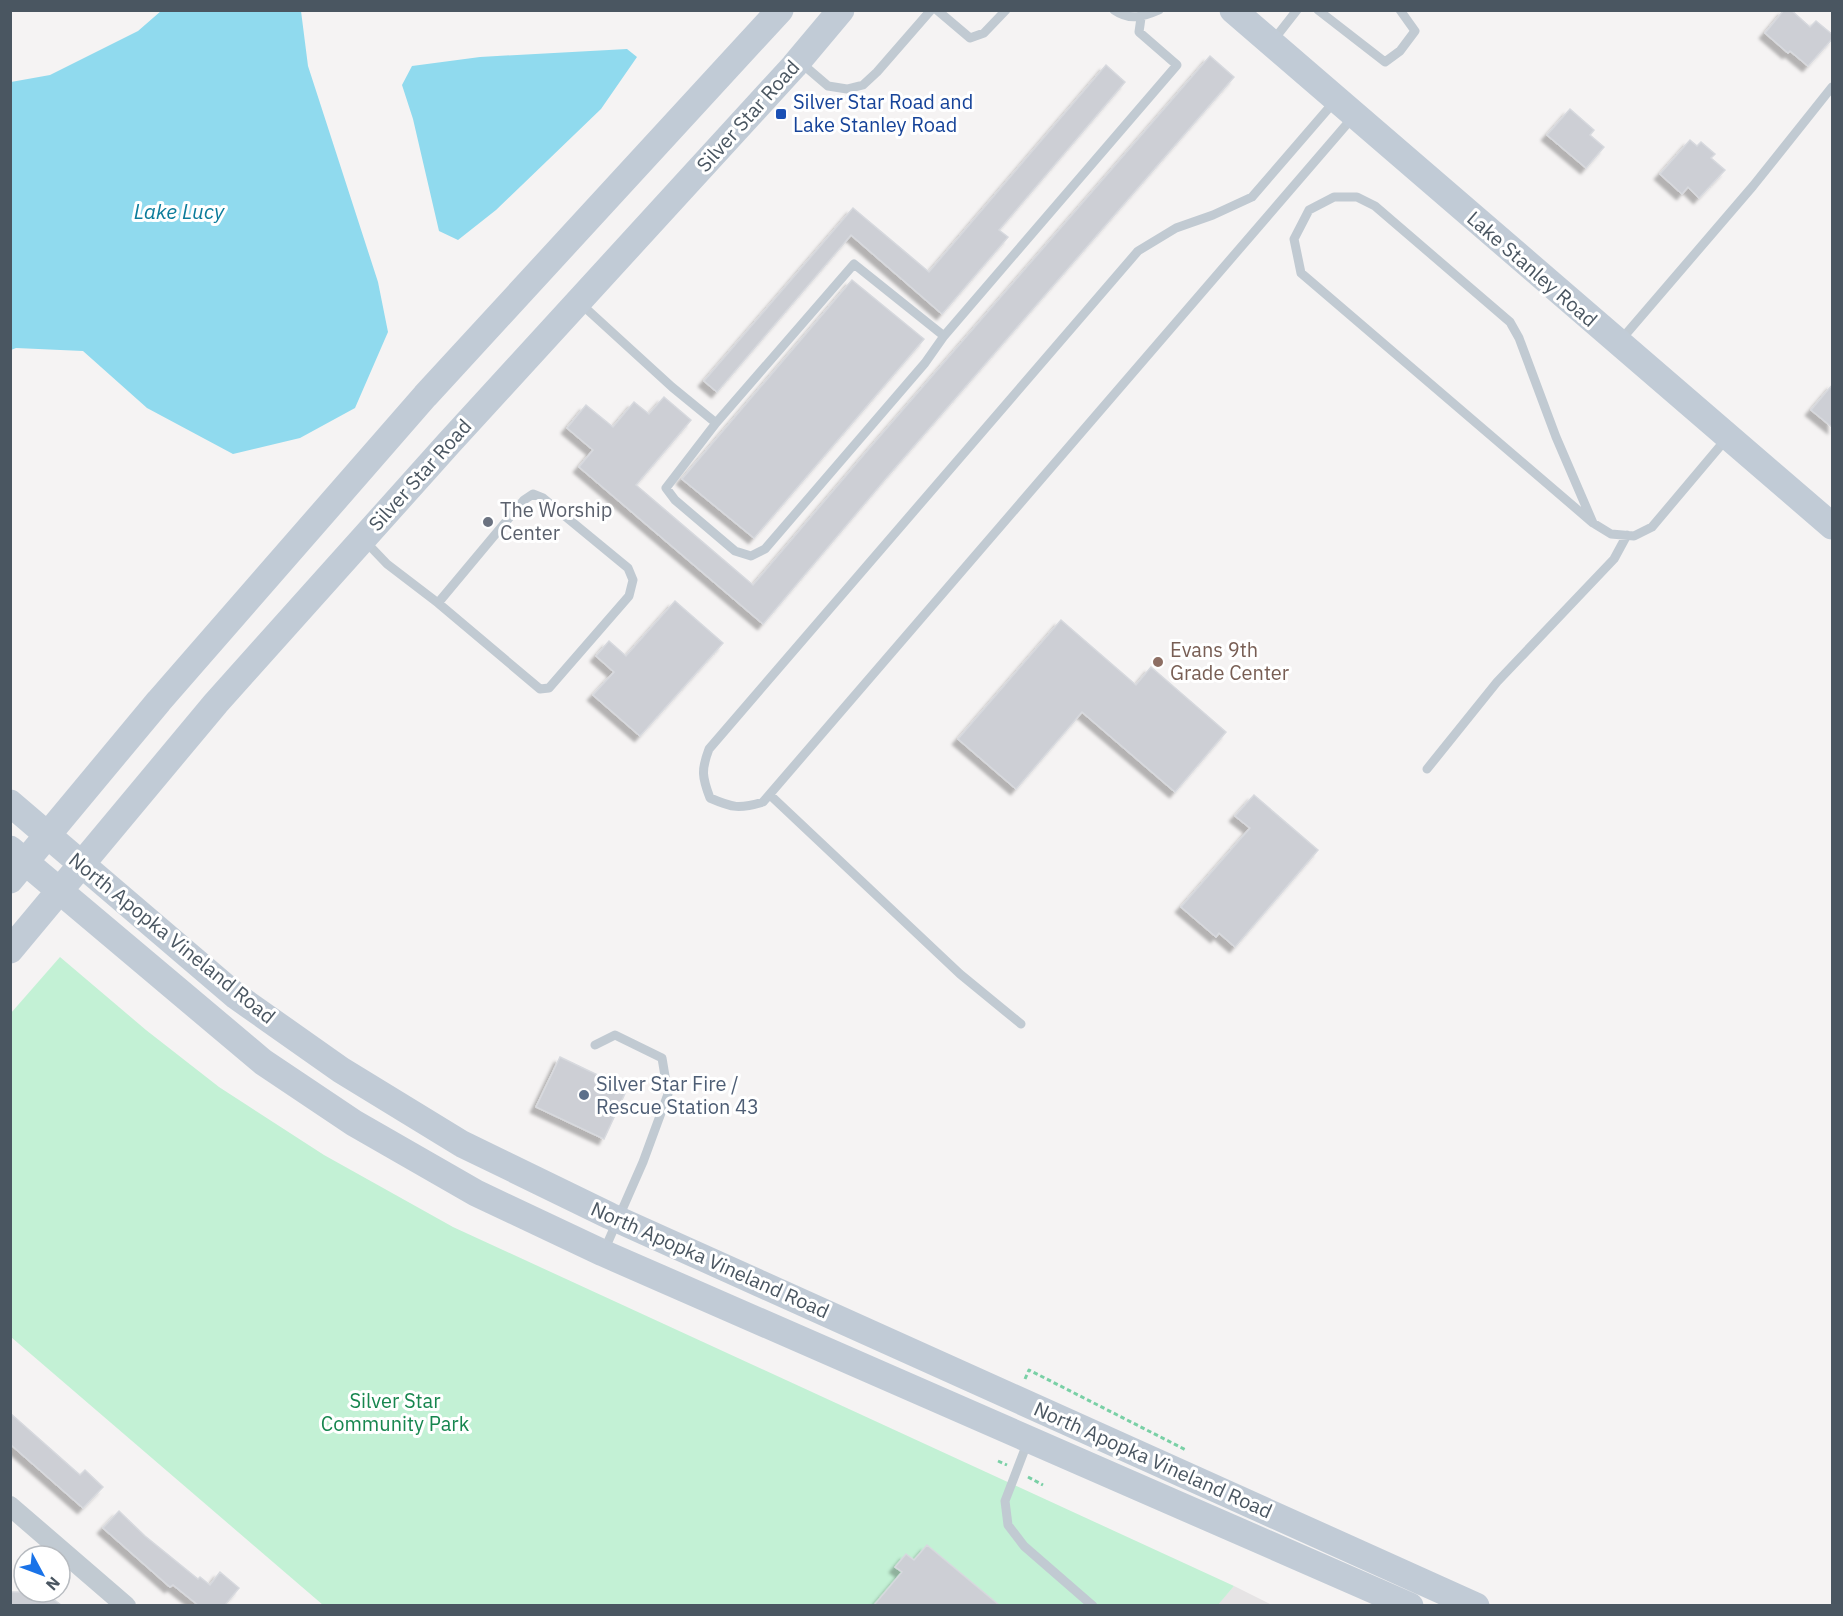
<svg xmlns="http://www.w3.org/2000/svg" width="1843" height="1616" font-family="'IBM Plex Sans',sans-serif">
<defs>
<filter id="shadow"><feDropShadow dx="-5.5" dy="5.5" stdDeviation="1.5" flood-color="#0004"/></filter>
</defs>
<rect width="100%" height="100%" fill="#f5f3f3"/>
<path fill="#e6e4e5" d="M1234,1586L1272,1605H1217Z"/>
<path fill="#c3f1d5" d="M60,957L146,1030L219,1087L324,1155L453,1227L1234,1586L1217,1606L323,1605L11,1337V1013Z"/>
<path fill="#90daee" d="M161,11H301L308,66L378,282L388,332L355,408L300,438L233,454L147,408L83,351L16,348L11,350V82L50,75L138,31Z
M627,49L637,57L601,109L496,210L458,240L439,231L413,119L402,85L412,66L480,57Z"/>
<path fill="#cdcfd5" stroke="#d7d9de" stroke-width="1.5" filter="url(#shadow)" d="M1784,10H1791L1810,27L1816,21L1833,35V38L1808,66L1790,51L1788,53L1765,33Z
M1210,56L1234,77L887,477L763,624L579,467L593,450L567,428L586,405L613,427L634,402L649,414L664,397L691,420L636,485L753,585L868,450Z
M1106,65L1125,82L999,230L1008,237L942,314L851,235L717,392L704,381L853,208L929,272Z
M1570,109L1594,130L1590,135L1604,147L1586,168L1547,135Z
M1690,140L1697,146L1701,142L1715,154L1711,158L1725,170L1699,198L1688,187L1682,194L1660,174Z
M852,280L924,339L754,538L682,479Z
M1833,384V428L1811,410Z
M675,601L723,643L640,736L593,695L614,672L596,656L609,641L626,656Z
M1061,620L1136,685L1151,667L1226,732L1175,792L1082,712L1016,789L958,739Z
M1254,795L1318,850L1235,947L1219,933L1216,937L1181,907L1250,828L1235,816Z
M560,1057L627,1089L604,1139L536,1107Z
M10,1413L80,1475L85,1470L103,1487L83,1508L10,1444Z
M119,1511L145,1536L198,1579L200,1577L210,1585L220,1572L239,1588L225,1605H198L173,1585L170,1587L103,1528Z
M927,1545L999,1605H874L902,1572L895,1567L906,1554L914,1560Z
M10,1592H44L61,1605H10Z"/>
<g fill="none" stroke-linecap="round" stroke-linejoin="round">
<path stroke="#7ad0a6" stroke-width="3" stroke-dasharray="4.5 3" stroke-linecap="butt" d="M1025,1379L1029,1370L1186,1450
M998,1461L1007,1465
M1028,1477L1043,1485"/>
<path stroke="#c1cad2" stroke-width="9" d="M937,10L970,38L984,33L1006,10
M1114,10C1130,21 1143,17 1159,10
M1318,10L1385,62L1400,51L1415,31L1400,10
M1272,42L1297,10
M800,62L828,86L847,89L863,85L877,72L931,10
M1334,102L1252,197L1213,215L1176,228L1138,251L709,749C701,770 702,777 710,798C733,808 739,809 763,802L1353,117
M580,303L672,387L716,423L854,264L944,336L1177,65L1139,32L1141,18
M1620,341L1753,186L1832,87
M716,423L666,488L675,500L735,551L751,556L765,549L925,363L944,336
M1593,523L1301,273L1294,239L1309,210L1334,197H1357L1375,206L1510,322L1519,338L1556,437L1593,523L1611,534L1634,536L1652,527L1727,438
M365,541L387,564L438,603L540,689L549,688L629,596L633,580L628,568L543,498L533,494L524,500L438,603
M1427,769L1497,682L1614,559L1627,535
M770,795L960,974L1021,1024
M595,1045L615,1035L662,1058L668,1094L643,1162L604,1251
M1028,1441L1005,1501L1008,1525L1024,1546L1093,1606"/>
<path stroke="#c1cad2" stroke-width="20" d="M10,1506L126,1606"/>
<path stroke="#c1cbd6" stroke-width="27" d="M1233,10L1832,526
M10,803L236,996L341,1070L462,1144L610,1216L1476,1606
M10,849L263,1062L354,1123L476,1193L603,1253L1410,1606
M10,880L159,701L425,396L780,10
M10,950L216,703L448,444L794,66L841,10"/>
</g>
<rect fill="#1a4fb4" stroke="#fff" stroke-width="2" x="775" y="108" width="12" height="12" rx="3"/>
<circle fill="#6b7280" stroke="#fff" stroke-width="2" cx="488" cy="522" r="6"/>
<circle fill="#8d6e63" stroke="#fff" stroke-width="2" cx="1158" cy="662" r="6"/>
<circle fill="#5c6f8a" stroke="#fff" stroke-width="2" cx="584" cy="1095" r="6"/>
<g text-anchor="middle" stroke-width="6" stroke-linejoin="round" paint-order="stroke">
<g font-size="20" fill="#164399" stroke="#fff" text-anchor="start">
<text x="793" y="109">Silver Star Road and<tspan x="793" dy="23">Lake Stanley Road</tspan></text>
</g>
<g font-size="20" fill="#4a5661" stroke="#fff">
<text transform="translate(748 116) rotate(-48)" y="7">Silver Star Road</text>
<text transform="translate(1532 269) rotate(41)" y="7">Lake Stanley Road</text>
<text transform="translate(420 475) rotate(-48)" y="7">Silver Star Road</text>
<text transform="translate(172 938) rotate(39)" y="7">North Apopka Vineland Road</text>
<text transform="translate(710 1260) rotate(24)" y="7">North Apopka Vineland Road</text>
<text transform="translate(1153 1460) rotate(24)" y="7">North Apopka Vineland Road</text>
</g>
<g font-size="20" fill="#5b616d" stroke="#fff" text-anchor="start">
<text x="500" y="517">The Worship<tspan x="500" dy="23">Center</tspan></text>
</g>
<g font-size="20" fill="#785e54" stroke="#fff" text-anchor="start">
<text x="1170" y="657">Evans 9th<tspan x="1170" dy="23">Grade Center</tspan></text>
</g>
<g font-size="20" fill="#4e5e75" stroke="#fff" text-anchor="start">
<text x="596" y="1091">Silver Star Fire /<tspan x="596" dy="23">Rescue Station 43</tspan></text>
</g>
<g font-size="20" fill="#17864f" stroke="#fff">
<text x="395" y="1408">Silver Star<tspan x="395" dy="23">Community Park</tspan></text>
</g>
<g font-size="21" font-style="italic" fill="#0c7c9b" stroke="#fff">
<text x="179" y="219">Lake Lucy</text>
</g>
</g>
<rect width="1843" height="1616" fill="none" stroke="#4a5661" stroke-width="24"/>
<g transform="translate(42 1574) rotate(131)"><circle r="28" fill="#ffffff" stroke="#b7bbc0" stroke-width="1.5"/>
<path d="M0-4.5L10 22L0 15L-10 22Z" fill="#1a73e8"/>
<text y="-9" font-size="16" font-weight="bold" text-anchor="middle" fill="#4a5661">N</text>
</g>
</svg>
